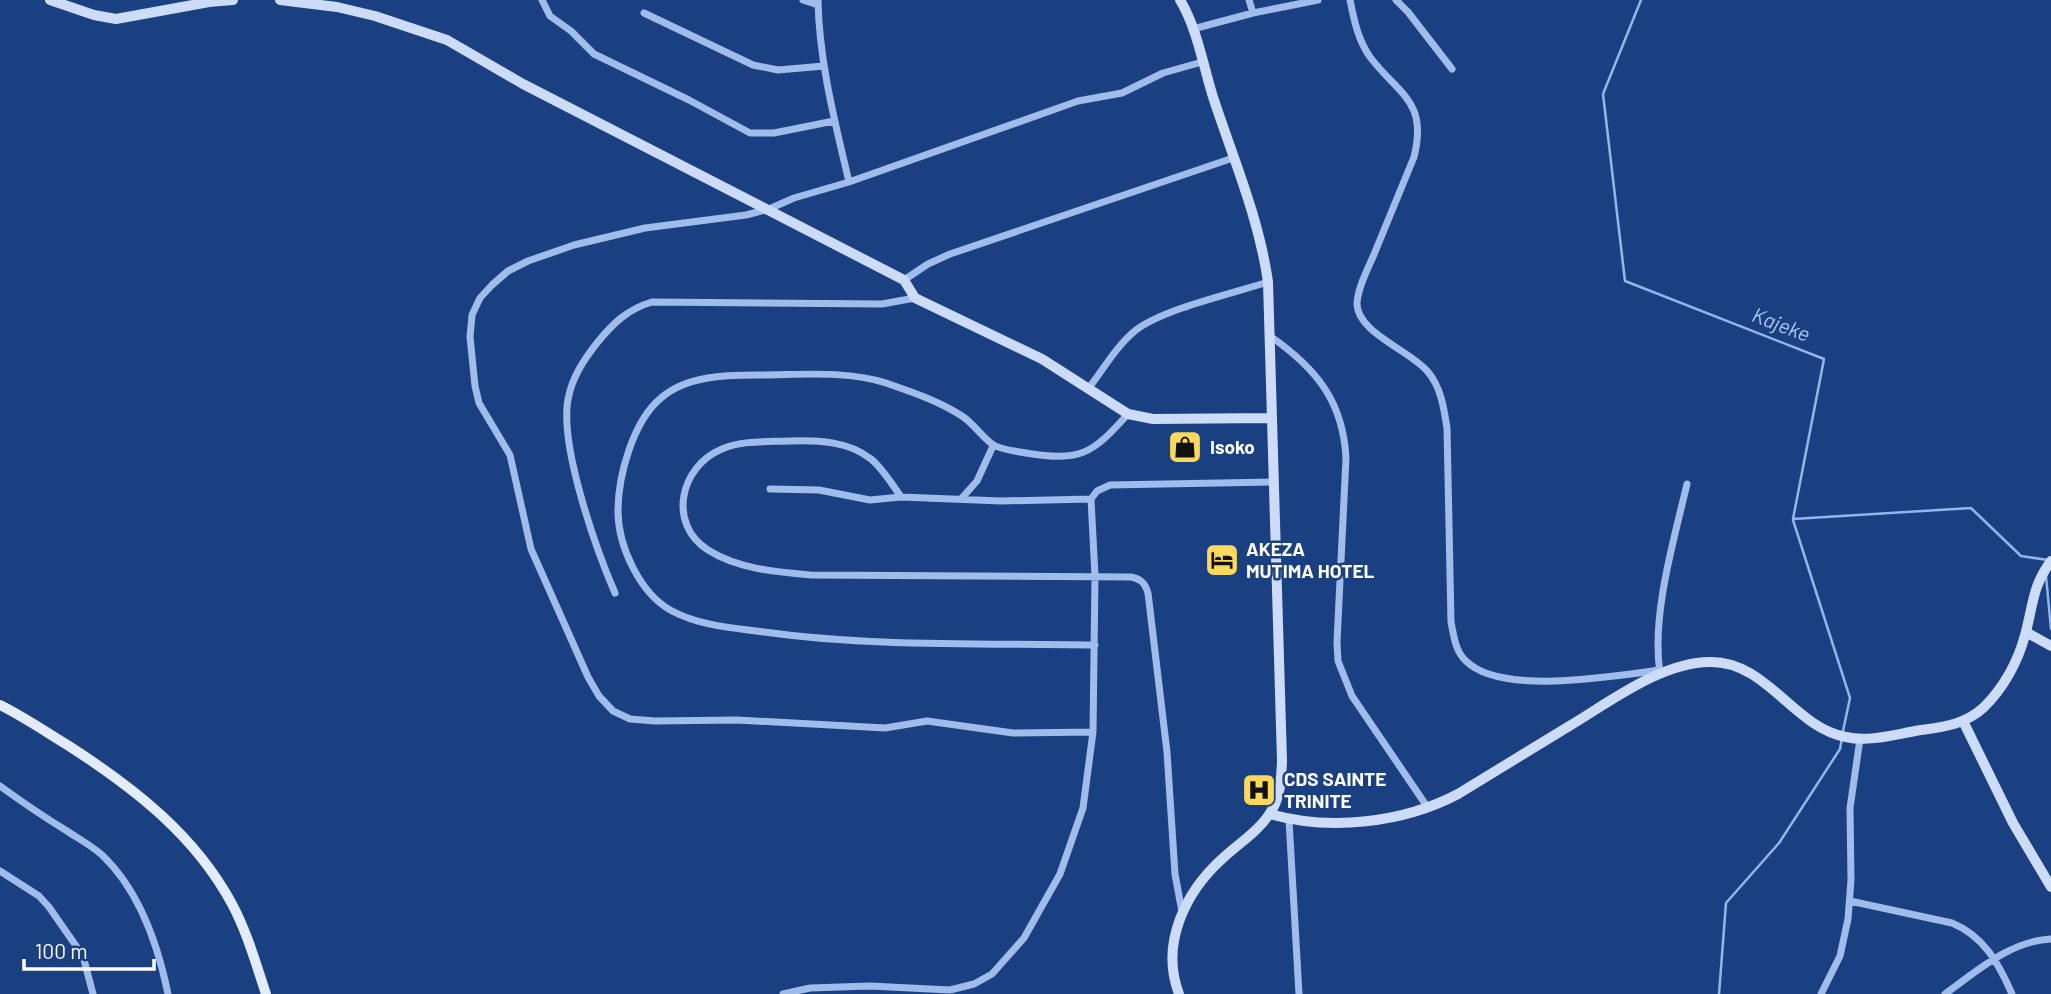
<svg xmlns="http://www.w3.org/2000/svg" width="2051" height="994" font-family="Barlow,sans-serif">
<rect width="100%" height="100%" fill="#1b4081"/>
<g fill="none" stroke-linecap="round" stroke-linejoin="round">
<path stroke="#92b5ec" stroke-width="2.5" d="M1641,0L1603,94L1625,281L1824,359L1793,519L1971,508L2021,556L2048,560
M1793,520L1850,698L1843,731
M2046,576L2051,629
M1719,994L1726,903L1779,843L1840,749L1842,738"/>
<path stroke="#9fbcea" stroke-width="7" d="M542,0L550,16L571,31L594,54L689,100L750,133H774L834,121
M803,0L818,5
M818,0C819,61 835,122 849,182
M1249,0L1253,13
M1350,0C1354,20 1358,40 1370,57C1399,95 1428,101 1414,157C1401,189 1388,220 1375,252C1369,267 1358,286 1357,303C1356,332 1411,351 1428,372C1441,387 1444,409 1447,428L1451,622C1454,636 1455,651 1466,661C1501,696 1613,676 1660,670
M1396,0L1408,12L1452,69
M644,13L753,65L778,70L824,66
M1193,29L1253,13L1318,0
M1202,62L1163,73L1122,93L1078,101L849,182L794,198L769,209L746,215L645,228L574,245L528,261L508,271L492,285L480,298L472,315L470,337L475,386L479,403L510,455L531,549L588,677L599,696L613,711L630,719L655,721L737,720L885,728L927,721L1013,733L1093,732L1095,576L1091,499L1097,491L1110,485L1272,482
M904,280L928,264L950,254L1233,158
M1270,336C1316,368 1343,401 1346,458L1337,642L1338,661L1352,696L1428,808
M1088,389C1103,370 1117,345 1136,330C1163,309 1234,293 1268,282
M770,489L819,490L870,500L901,497C892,484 883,469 871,459C848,441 818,440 790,441C767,442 743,440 722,449C680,466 667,524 708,550C738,569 776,572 811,575L1131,577C1141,579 1145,583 1148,593L1167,752L1175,874L1182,912
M901,497L1001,501L1091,499
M961,499L977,481L993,446
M615,593C596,549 557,440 569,395C573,376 585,358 597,343C613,323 628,309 652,302L882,304L915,298
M1095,645C984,643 873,647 764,632C734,628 700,626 672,611C640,594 618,546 618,511C618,476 633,421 661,398C686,376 725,375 757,375C799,375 845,370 886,383C912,392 939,401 962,416C974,424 981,436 992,444C1000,450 1016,451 1026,453C1081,462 1092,454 1128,414
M1660,673C1651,616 1674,540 1687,484
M0,786C22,802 44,817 67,831C79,839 92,846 102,855C140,891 158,945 168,994
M1289,820L1299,994
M0,871L39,896L49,907L83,956L93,994
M1850,901L1952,923C1984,936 1999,964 2012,994
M783,994L810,988L870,986L950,990L974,984L992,974L1024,938L1060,874L1083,808L1093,732
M1821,994L1840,956L1848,919L1851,880L1850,808L1860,739
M1945,994C1977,971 2010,941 2051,939"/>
<path stroke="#cbdbf8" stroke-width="10" d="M50,0L94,15L116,19L209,2L233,0
M280,0L337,7L375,16L447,40L523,84L904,280L915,298L1042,359L1128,414L1153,419L1272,418
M2026,632L2051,646
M1964,723L2013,823L2051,887
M1270,814C1330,831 1403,823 1458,794C1496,771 1533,748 1571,725C1611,701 1662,662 1710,662C1767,661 1793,727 1846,737C1868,742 1893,735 1915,731C1940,727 1963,726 1983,708C2003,689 2018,662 2025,635C2033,607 2032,586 2051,561
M1179,994C1160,944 1185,892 1223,858C1238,844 1259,831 1270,813C1281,798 1281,779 1282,761L1268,282C1259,218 1233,158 1213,97C1203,65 1197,28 1180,0"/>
<path stroke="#e3ecfe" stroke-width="10" d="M0,705C24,717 46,732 69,746C134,788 195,835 232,904C247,932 256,964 266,994"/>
</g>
<defs>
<g id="shop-square" transform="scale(1.75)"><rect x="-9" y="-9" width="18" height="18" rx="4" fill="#fcd95c" stroke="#1b4081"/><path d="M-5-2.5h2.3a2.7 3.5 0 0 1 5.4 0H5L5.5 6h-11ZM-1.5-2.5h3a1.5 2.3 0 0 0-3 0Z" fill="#111"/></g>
<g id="hotel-square" transform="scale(1.75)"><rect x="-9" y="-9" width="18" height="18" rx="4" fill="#fcd95c" stroke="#1b4081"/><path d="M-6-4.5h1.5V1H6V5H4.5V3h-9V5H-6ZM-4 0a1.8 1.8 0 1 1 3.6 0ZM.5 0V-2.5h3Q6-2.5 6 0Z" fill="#111"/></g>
<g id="hospital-square" transform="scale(1.75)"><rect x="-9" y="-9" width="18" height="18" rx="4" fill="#fcd95c" stroke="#1b4081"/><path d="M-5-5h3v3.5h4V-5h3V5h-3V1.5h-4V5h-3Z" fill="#111"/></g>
</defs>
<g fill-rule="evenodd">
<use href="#shop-square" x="1185" y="447"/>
<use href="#hotel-square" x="1222" y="560"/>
<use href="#hospital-square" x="1259" y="790"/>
</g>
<g text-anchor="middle" stroke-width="5" stroke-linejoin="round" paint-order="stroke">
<g font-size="19" font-weight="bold" fill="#fff" stroke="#1b4081" text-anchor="start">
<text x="1210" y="454">Isoko</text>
<text x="1246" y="556">AKEZA<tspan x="1246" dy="22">MUTIMA HOTEL</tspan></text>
<text x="1284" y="786">CDS SAINTE<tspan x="1284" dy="22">TRINITE</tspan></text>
</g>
<g font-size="21" font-style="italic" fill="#aac6f2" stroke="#1b4081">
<text transform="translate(1781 325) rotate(21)" y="7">Kajeke</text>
</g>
</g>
<path d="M24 959v10h130v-10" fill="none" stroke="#ffffff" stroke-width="3.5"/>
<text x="35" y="959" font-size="21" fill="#ffffff" stroke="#1b4081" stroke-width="5" paint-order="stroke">100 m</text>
</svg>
